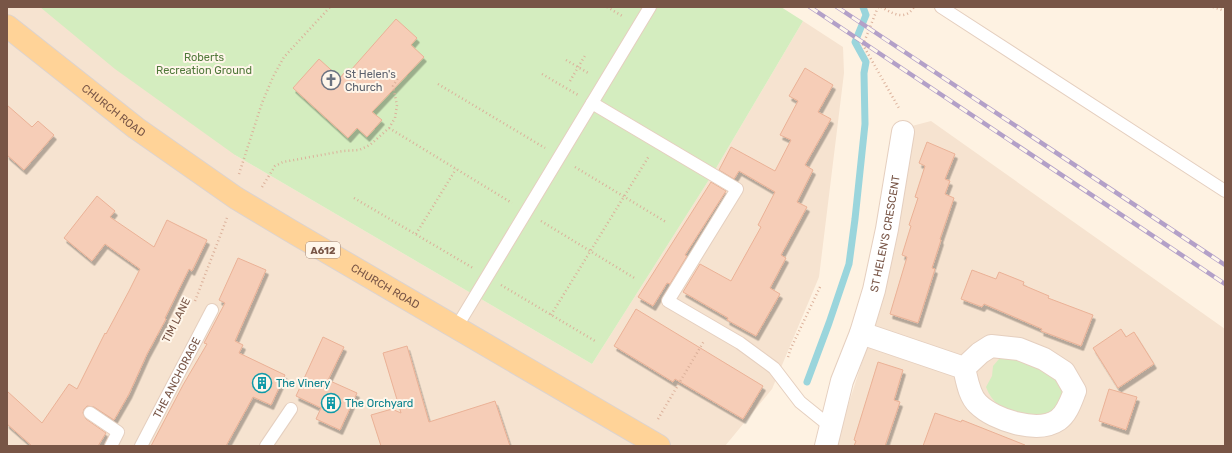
<svg xmlns="http://www.w3.org/2000/svg" width="1232" height="453" font-family="Rubik,sans-serif">
<defs>
<filter id="shadow"><feDropShadow dx="2.5" dy="4.5" stdDeviation="0" flood-color="#0004"/></filter>
</defs>
<rect width="100%" height="100%" fill="#fef2e2"/>
<path fill="#f6e3d0" d="M7,7H308L235,155L592,364L712,175L803,21L843,47L844,73L819,277L772,389L725,446H7Z
M931,121L1225,329V446H835L874,325L912,126Z"/>
<path fill="#d4edbf" d="M40,7H781L803,21L712,175L592,364L235,155L115,69Z
M1011,355L1050,369L1064,392L1056,412C1029,418 997,417 986,387L992,376L993,366L999,359Z"/>
<g fill="none" stroke-linecap="round" stroke-linejoin="round">
<path stroke="#9ad5dc" stroke-width="7" d="M807,382L829,323L849,264L855,219L865,124L864,73L866,62L855,42L866,15L863,7"/>
</g>
<path fill="#f6cdb7" stroke="#eab196" filter="url(#shadow)" d="M396,19L417,38L411,45L424,57L372,112L382,120L367,137L357,128L348,138L293,88L319,59L340,78L348,68L351,70Z
M805,68L833,85L818,112L831,119L805,165L813,170L797,202L807,207L781,255L786,258L770,288L780,294L756,336L727,320L728,318L683,292L700,264L731,281L761,227L758,225L775,192L739,171L734,179L719,170L731,147L775,171L791,140L780,135L798,101L789,96Z
M7,105L32,127L38,121L54,135L24,170L7,155Z
M927,142L955,154L945,179L950,181L945,194L954,198L940,239L941,240L932,268L935,269L918,323L890,314L907,257L902,255L911,226L909,225L918,198L915,197L925,166L919,163Z
M711,182L726,191L685,255L687,256L670,284L667,283L653,306L638,297Z
M97,196L115,211L110,217L154,247L167,220L207,240L192,271L189,269L165,318L166,319L147,354L129,394L114,420L94,407L87,406L84,409L83,413L86,419L106,433L98,446H32L7,424V391L42,423L69,384L77,389L105,333L106,334L129,291L140,269L105,244L92,261L64,238Z
M238,258L266,270L235,341L243,345L239,353L285,375L271,405L253,397L226,446H151L183,385L207,344L204,343L225,303L219,300Z
M972,270L996,279L999,272L1024,282L1023,285L1049,296L1048,298L1093,315L1081,346L1041,331L1042,329L984,304L982,307L961,299Z
M636,309L763,386L743,419L675,379L673,382L614,346Z
M1121,329L1126,337L1134,332L1154,364L1118,388L1093,348Z
M323,337L344,347L328,380L357,393L340,430L316,419L321,408L296,396Z
M407,346L429,422L495,401L510,446H381L371,415L392,409L401,413L383,353Z
M878,362L903,370L894,400L900,402L885,446H854L856,441L854,440Z
M1109,389L1137,397L1126,430L1099,421Z
M935,413L961,422L962,420L1025,445V446H923Z"/>
<g fill="none" stroke-linecap="round" stroke-linejoin="round">
<g stroke="#e5cfbf" stroke-width="14">
<g id="service">
<path d="M941,7L1225,191"/>
<path d="M592,103L737,189L668,301L740,343L774,368L800,402L831,427"/>
<path d="M456,328L650,7"/>
<path d="M90,413L118,432L111,446"/>
<path id="s1" d="M141,446L212,310"/>
<path d="M266,446L291,409"/>
</g>
</g>
<g stroke="#e5cfbf" stroke-width="24">
<g id="minor">
<path d="M861,333L964,368L980,353L991,346L1019,349L1044,359L1064,372L1075,391C1071,401 1067,414 1058,420C1038,434 994,420 978,404C969,396 967,380 964,368"/>
<path id="s2" d="M826,446L842,381L861,333L874,290L887,229L903,132"/>
</g>
</g>
<g stroke="#dcd3cf" stroke-width="24">
<g id="primary">
<path id="s3" d="M7,26L136,128L236,198L291,231L659,446"/>
</g>
</g>
<path stroke="#dbb09a" stroke-width="2.5" stroke-dasharray="1 3" stroke-linecap="butt" d="M607,7L624,17
M878,7L863,45L900,110
M881,7C894,14 905,21 914,7
M1213,7L1225,11
M566,60L590,74
M542,74L578,95
M570,81L586,54
M438,84L545,148
M389,128L512,203
M575,167L666,222
M239,174L262,103L273,77L284,57L330,7
M262,187L275,166L283,162L343,151L359,150L370,145L389,128L395,118L397,105L393,86L398,78
M354,198L473,268
M541,221L636,279
M416,234L456,169
M501,285L595,341
M195,301L227,218
M551,315L649,156
M788,357L791,348L821,285
M658,419L704,341"/>
<use href="#service" stroke="#fff" stroke-width="12"/>
<use href="#minor" stroke="#fff" stroke-width="22"/>
<use href="#primary" stroke="#ffd398" stroke-width="22"/>
<g stroke="#b3a0c8" stroke-width="4.5">
<path id="rail" d="M810,7L1225,284
M837,7L1225,265"/>
</g>
<use href="#rail" stroke="#fff6ea" stroke-width="3" stroke-dasharray="9" stroke-linecap="butt"/>
</g>
<defs>
<g id="church-ring" transform="scale(1)"><circle r="9.5" fill="#fff6ea" stroke="#6b7280" stroke-width="1.5"/><path d="M-1.2-6h2.4v3.5h3.3v2.4h-3.3V6h-2.4V-.1h-3.3v-2.4h3.3Z" fill="#6b7280"/></g>
<g id="building-ring" transform="scale(1)"><circle r="9.5" fill="#fff6ea" stroke="#0f9aa8" stroke-width="1.5"/><path d="M-4-6H4V6H1V3H-1V6H-4ZM-2.5-4.3h1.7v1.8h-1.7ZM.8-4.3h1.7v1.8H.8ZM-2.5-1h1.7V.8h-1.7ZM.8-1h1.7V.8H.8Z" fill="#0f9aa8"/></g>
</defs>
<g fill-rule="evenodd">
<use href="#church-ring" x="331" y="80"/>
<use href="#building-ring" x="262" y="383"/>
<use href="#building-ring" x="331" y="403"/>
</g>
<g text-anchor="middle" stroke-width="4" stroke-linejoin="round" paint-order="stroke">
<rect fill="#fff6ea" stroke="#a08577" stroke-width="1" x="306" y="242" width="34" height="16" rx="3"/>
<g font-size="10" font-weight="bold" fill="#785546">
<text x="323" y="254">A612</text>
</g>
<g font-size="11" fill="#51793b" stroke="#fff6ea">
<text x="204" y="61">Roberts<tspan x="204" dy="13">Recreation Ground</tspan></text>
</g>
<g font-size="11" fill="#5b616d" stroke="#fff6ea" text-anchor="start">
<text x="345" y="78">St Helen's<tspan x="345" dy="13">Church</tspan></text>
</g>
<g font-size="11" fill="#785546" stroke="#fff6ea">
<text dy="4" stroke="none"><textPath href="#s3" startOffset="136">CHURCH ROAD</textPath></text>
<text dy="4" stroke="none"><textPath href="#s2" startOffset="221">ST HELEN'S CRESCENT</textPath></text>
<text dy="4" stroke="none"><textPath href="#s3" startOffset="460">CHURCH ROAD</textPath></text>
<text transform="translate(176 320) rotate(-63)" y="4">TIM LANE</text>
<text dy="4" stroke="none"><textPath href="#s1" startOffset="77">THE ANCHORAGE</textPath></text>
</g>
<g font-size="11" fill="#0d838f" stroke="#fff6ea" text-anchor="start">
<text x="276" y="387">The Vinery</text>
<text x="345" y="407">The Orchyard</text>
</g>
</g>
<rect width="1232" height="453" fill="none" stroke="#785546" stroke-width="16"/>
</svg>
